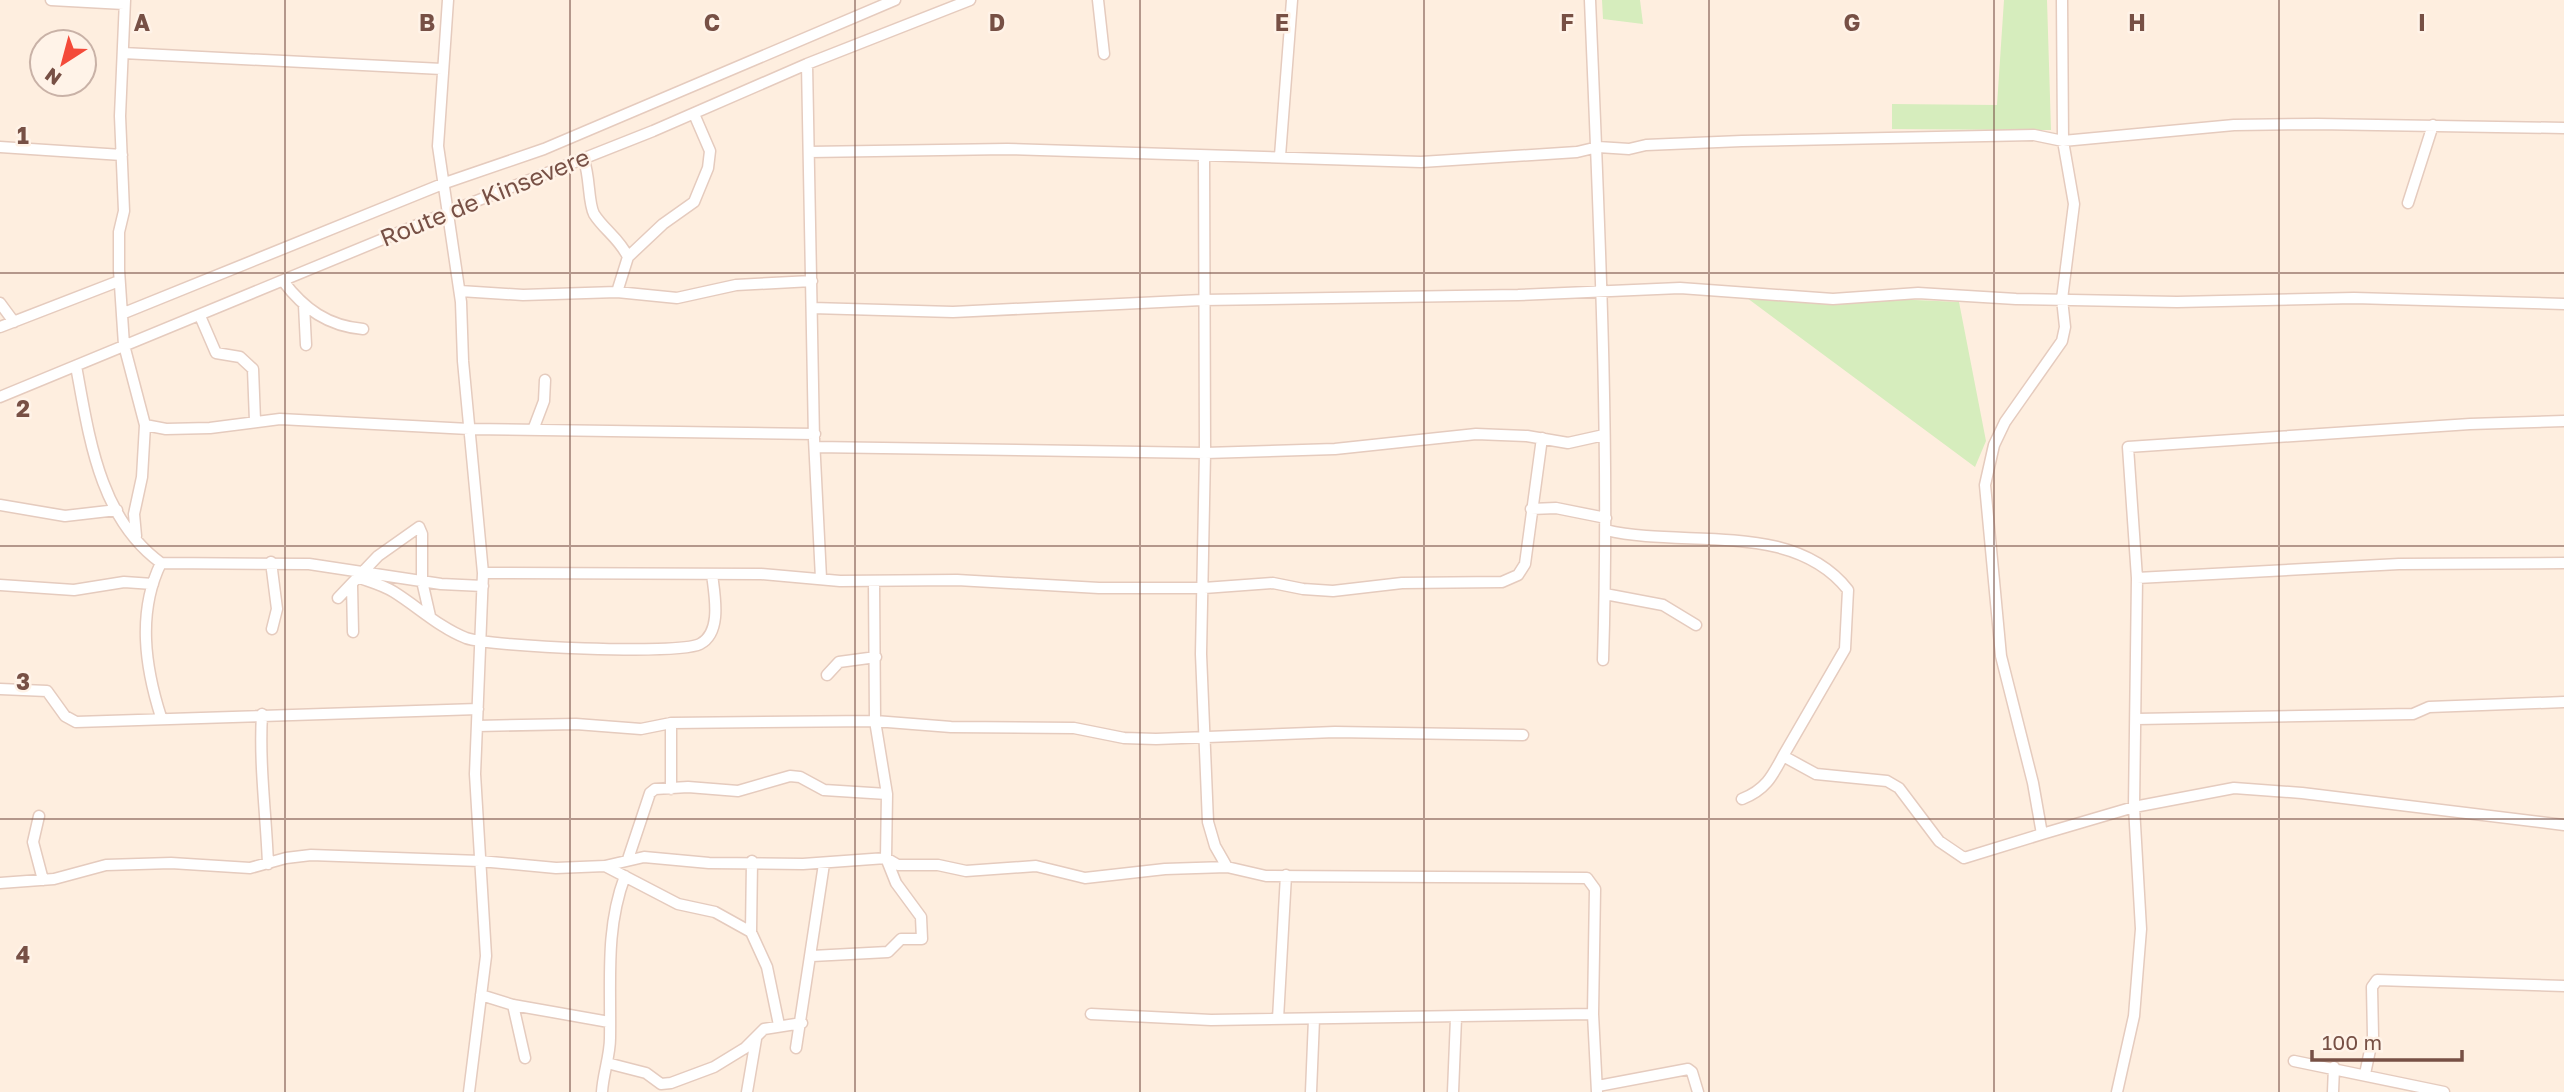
<svg xmlns="http://www.w3.org/2000/svg" width="2564" height="1092" font-family="'Golos Text',sans-serif">
<rect width="100%" height="100%" fill="#feeedf"/>
<path fill="#d6edbd" d="M1602,0H1640L1643,24L1603,19Z
M2004,0H2047L2051,130L1892,129V104L1997,105Z
M1739,292L1959,302L1986,441L1975,467Z"/>
<g fill="none" stroke-linecap="round" stroke-linejoin="round">
<g stroke="#e5cbbe" stroke-width="13">
<path id="minor" d="M51,0L124,4
M125,0L120,116L124,211L119,232V270L124,345L145,425L142,477L134,514L136,536
M448,0L438,146L461,302L463,361L483,573L475,774L486,956L469,1092
M1098,0L1104,54
M1590,0C1599,220 1610,440 1603,660
M123,53L442,69
M807,64L814,439L821,578
M0,147L122,155
M809,152L1007,149L1421,162L1577,152L1598,147L1629,149L1646,145L1742,141L2034,135L2063,141L2234,125L2317,124L2564,128
M1204,156L1205,453L1201,654L1208,822L1215,846L1227,867L1266,876L1587,878L1595,889L1593,1014L1597,1092
M1280,156L1292,0
M579,160L584,161C590,176 588,203 594,214C604,230 619,238 628,257L617,292
M2408,203L2433,125
M628,257L663,224L694,202L708,168L710,151L694,114
M283,281C304,309 328,326 363,329
M460,291L523,295L617,292L677,298L736,285L812,281
M0,303L14,322
M304,305L306,345
M812,308L953,312L1202,300L1518,295L1680,288L1833,299L1918,293L2016,299L2177,302L2354,298L2564,304
M124,313L445,183L544,149L895,0
M200,316L216,353L240,357L253,369L255,421
M0,327L119,281
M76,366C89,436 99,518 161,563L309,564L441,584L483,586
M0,397L446,213L653,131L807,64L970,0
M145,425L166,429L210,428L280,419L469,429L815,434
M533,430L544,401L545,380
M815,447L1205,453L1335,449L1476,434L1527,436L1568,443L1604,435
M0,505L65,516L117,510
M1531,509L1556,508L1606,518
M1606,530C1683,549 1792,519 1848,590L1845,649L1783,756L1816,774L1887,781L1899,788L1939,841L1964,858L2042,834L2033,783L2001,656L1985,485L1994,445L2005,422L2062,341L2065,327L2062,299L2074,204L2063,141L2062,0
M271,562L277,609L272,629
M483,573L761,574L840,581L957,580L1099,588H1204L1273,583L1303,589L1333,591L1402,583L1502,582L1518,575L1525,564L1542,438
M360,578C371,582 383,585 394,592C418,607 440,628 466,638C492,647 678,655 700,644C723,632 714,593 712,574
M2137,578L2399,564L2564,563
M0,585L74,590L124,582L153,584
M352,585L353,632
M1605,594L1663,605L1696,625
M338,598L378,556L419,527L422,534V581L430,616
M827,675L839,662L876,657
M0,689L47,691L65,716L76,722L478,709
M262,714C259,764 266,813 268,864
M161,717C145,667 137,612 161,563
M2137,719L2413,714L2429,707L2564,702
M477,726L576,724L641,729L671,723
M671,789V723L875,721L951,727L1074,728L1124,738L1156,739L1335,732L1523,735
M1742,799C1765,790 1772,777 1783,756
M39,816L33,842L43,880
M2042,834L2134,807L2234,788L2302,793L2564,825
M628,859L650,793L655,789L688,787L738,791L790,776L800,777L824,790L887,794
M605,866L678,904L715,912L751,932L767,967L779,1025
M0,883L54,879L106,865L171,863L250,868L286,858L311,855L480,861L556,868L605,866L644,857L709,863L803,864L886,858L898,865H938L966,871L1036,866L1085,878L1165,869L1227,867
M751,932L752,861
M812,956L888,952L901,939H922L921,917L896,883L886,858L887,794L875,721L874,581
M481,995L513,1005L609,1022
M513,1005L525,1058
M1091,1014L1211,1020L1593,1014
M1278,1019L1286,875
M796,1048L824,864
M2294,1061L2444,1092
M607,1063L646,1073L661,1084L671,1083L714,1067L745,1048L764,1029L802,1023
M2365,1074L2373,1036L2372,987L2377,980L2564,986
M1598,1086L1688,1069L1692,1072L1698,1092
M602,1092C603,1074 610,1056 610,1038C611,982 605,929 625,876
M747,1092L756,1039
M1311,1092L1314,1019
M1453,1092L1456,1018
M2117,1092L2134,1016L2141,929L2134,807L2137,578L2128,447L2470,424L2564,421
M2333,1092L2334,1067"/>
</g>
<use href="#minor" stroke="#fff" stroke-width="10"/>
</g>
<path fill="none" stroke="#775045" stroke-width="2" stroke-opacity="0.55" d="M285,0V1092M570,0V1092M855,0V1092M1140,0V1092M1424,0V1092M1709,0V1092M1994,0V1092M2279,0V1092M0,273H2564M0,546H2564M0,819H2564"/>
<g text-anchor="middle" stroke-width="5" stroke-linejoin="round" paint-order="stroke">
<g font-size="24" fill="#775045" stroke="#fff3e8">
<text transform="translate(485 198) rotate(-22)" y="8">Route de Kinsevere</text>
</g>
</g>
<g font-size="23" text-anchor="middle" font-weight="bold" fill="#775045" stroke="#fff3e8" stroke-width="5" stroke-linejoin="round" paint-order="stroke">
<text x="142" y="31">A</text>
<text x="427" y="31">B</text>
<text x="712" y="31">C</text>
<text x="997" y="31">D</text>
<text x="1282" y="31">E</text>
<text x="1567" y="31">F</text>
<text x="1852" y="31">G</text>
<text x="2137" y="31">H</text>
<text x="2422" y="31">I</text>
<text x="23" y="144">1</text>
<text x="23" y="417">2</text>
<text x="23" y="690">3</text>
<text x="23" y="963">4</text>
</g>
<g transform="translate(63 63) rotate(216)"><circle r="33" fill="#fff3e8" stroke="#c9b2a7" stroke-width="2"/>
<path d="M0-5L12 26L0 18L-12 26Z" fill="#f44a39"/>
<text y="-10" font-size="19" font-weight="bold" text-anchor="middle" fill="#775045">N</text>
</g>
<path d="M2312 1050v10h150v-10" fill="none" stroke="#775045" stroke-width="3.5"/>
<text x="2322" y="1050" font-size="21" fill="#775045" stroke="#fff3e8" stroke-width="5" paint-order="stroke">100 m</text>
</svg>
